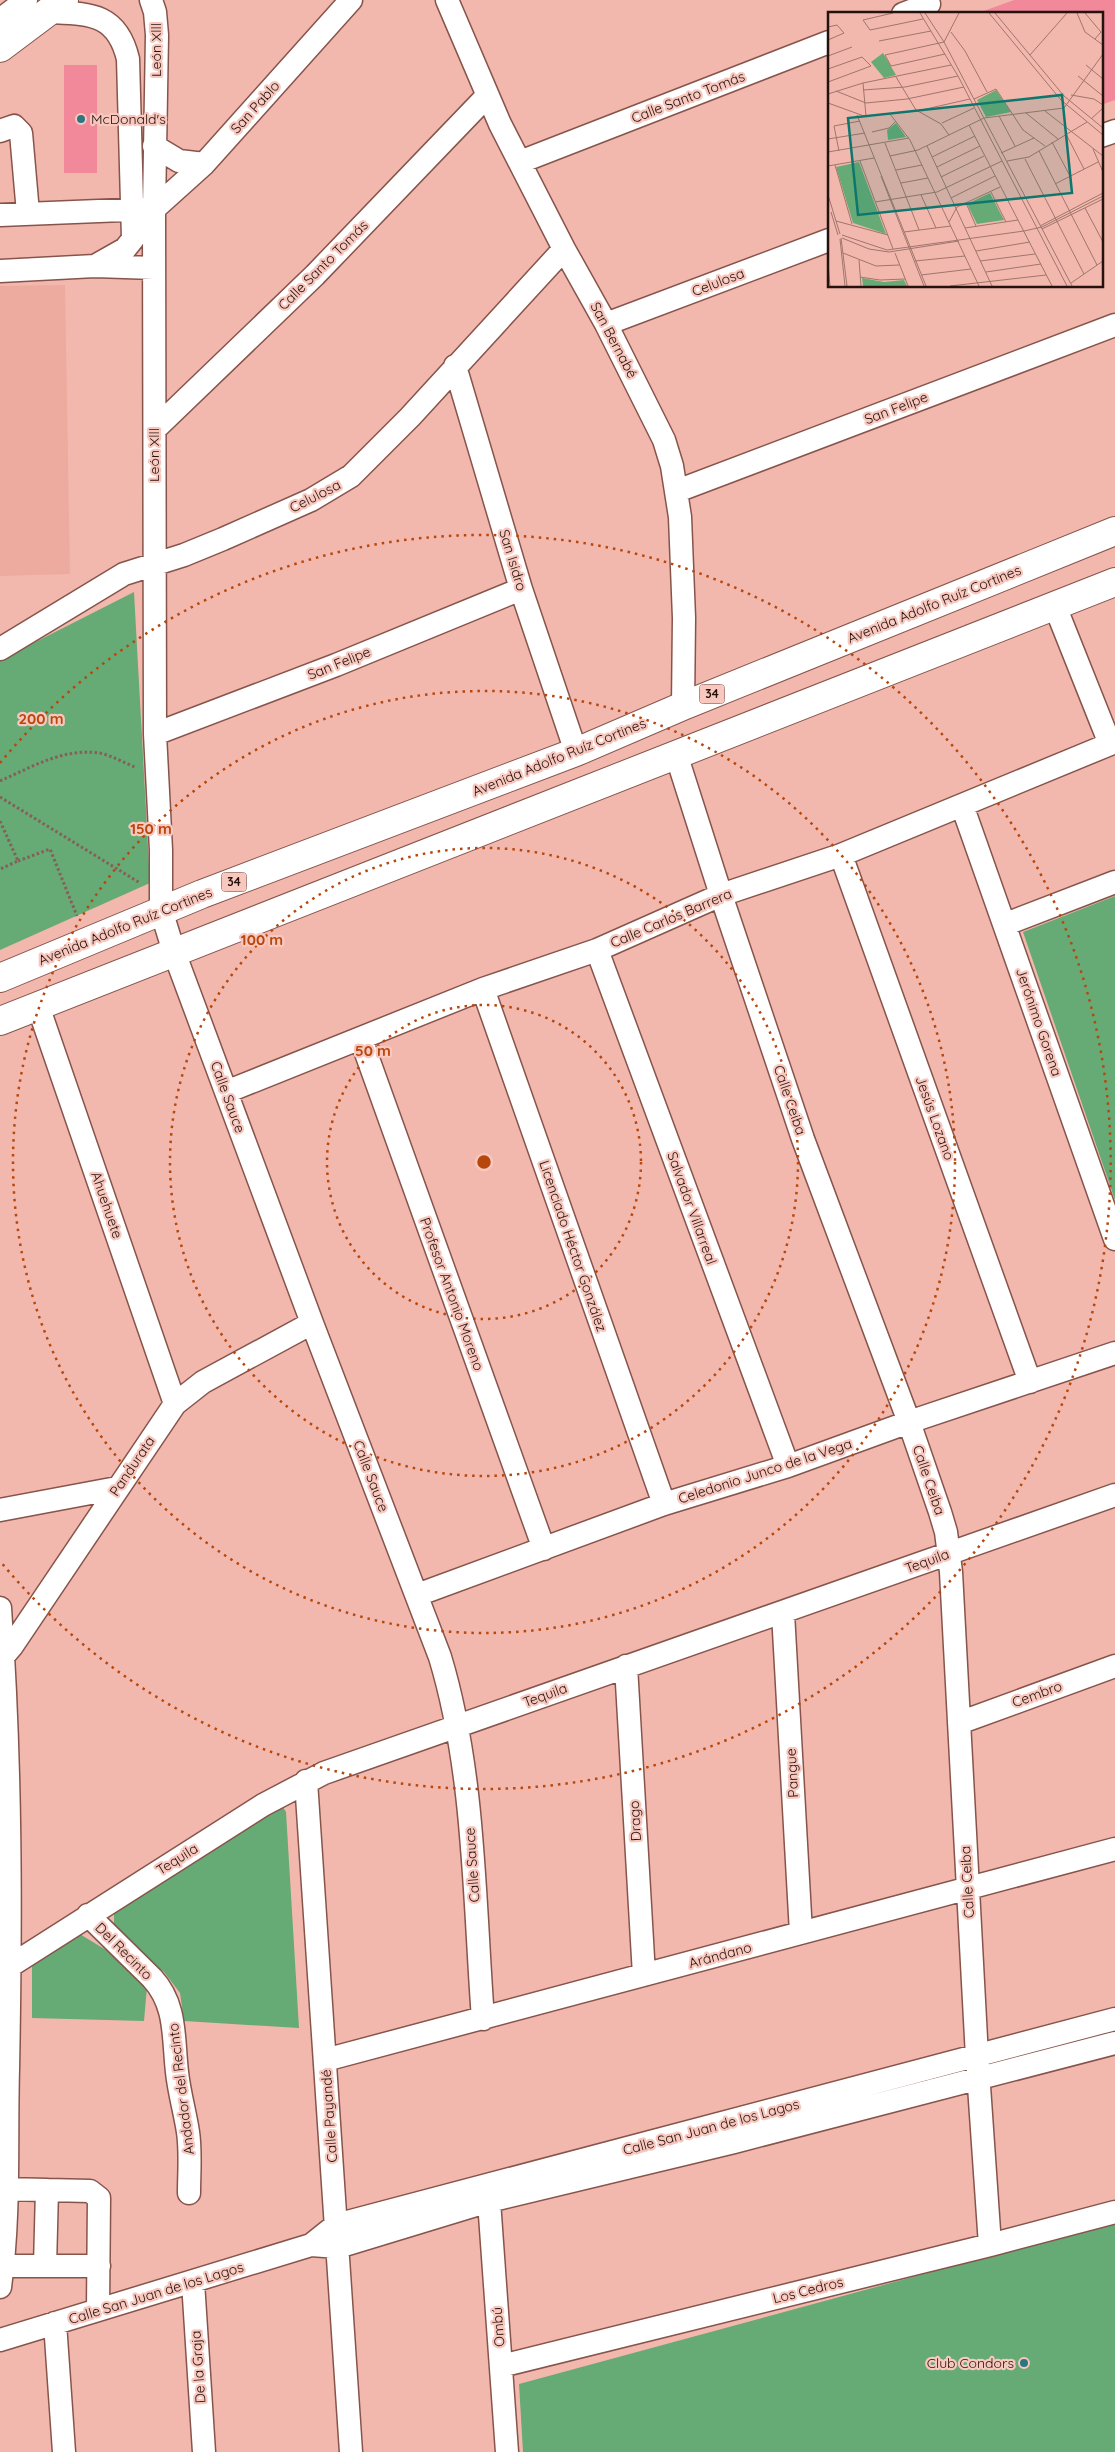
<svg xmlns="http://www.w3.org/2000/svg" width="1115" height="2452" font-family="Quicksand,sans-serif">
<rect width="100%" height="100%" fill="#f2b8ad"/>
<path fill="#edab9f" d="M65,285L70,574L0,576V286Z"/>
<path fill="#66ab76" d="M134,592L150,883L0,950V660Z
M1115,896V1200L1023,932Z
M280,1802L286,1812L299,2028L184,2021L180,1993L164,1972L114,1932V1914Z
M78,1933L116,1956L147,1987L144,2021L32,2018V1964Z
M1115,2222V2452H523L519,2384Z"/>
<path fill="#f2899a" d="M1014,0H1115V100L1101,105V14H982L981,12Z
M64,65H97V173H64Z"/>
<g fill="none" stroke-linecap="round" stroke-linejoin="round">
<g stroke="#87544b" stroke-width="25">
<path id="minor" d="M151,0L155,12L157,35L154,209L155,734L161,850V910L174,952L312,1323L440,1657C475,1773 474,1899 483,2019
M447,0L500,124L564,249L606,324L664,440L672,466L680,517L684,618L683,706
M50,12C90,14 117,13 128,59L133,239L125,249L95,266
M903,14L929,4
M0,20L26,0
M0,131L14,126L21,133L28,213
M1101,136L1115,131
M154,146L179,161L204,164
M520,162L829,42
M154,209L204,164L351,0
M0,215L148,209
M0,271L95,266L154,268
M606,324L829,240
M455,366L521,589L576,752
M155,429L315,275L487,96
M677,491L1115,325
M1055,606L1110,744
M0,649L124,574L184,555L223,539L311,500L351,476L410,417L564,249
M155,734L336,665L521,589
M676,754L721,895L803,1139L909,1422L940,1512L946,1532L951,1572L977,2057L990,2245
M962,805L1115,1239
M841,855L1030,1382
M1006,924L1115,882
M597,950L788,1466
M483,989L664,1504
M38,1006L175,1404
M361,1039L544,1549
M226,1092L483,989L597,950L721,895L841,855L1115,742
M0,1510L117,1488
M417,1595L664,1504L788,1466L909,1422L1115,1353
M0,1608C11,1761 11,1915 8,2069C6,2141 10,2215 0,2287
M783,1613L801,1933
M0,1660L12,1646L175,1404L203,1382L312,1323
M626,1666L644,1975
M959,1723L1115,1666
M306,1781L351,2452
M88,1915L152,1978C177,2005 173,2038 177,2072C179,2092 185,2112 188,2132C191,2152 189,2173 189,2193
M10,1966L263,1805L324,1773L1115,1495
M325,2060L1115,1849
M5,2189L47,2190L45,2266
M47,2190L90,2191L99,2198L98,2310
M489,2201L507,2452
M311,2245L338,2247L489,2201L734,2142L1115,2043
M3,2266H99
M193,2282L204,2452
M55,2323L64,2452
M0,2340L311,2245L336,2225L1115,2019
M501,2366L990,2245L1115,2212"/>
</g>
<g stroke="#87544b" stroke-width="30">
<path id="major" d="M0,48L64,0
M0,978L202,894L576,752L683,706L1115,531
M0,1021L1115,582"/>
</g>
<path stroke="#855f58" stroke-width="3" stroke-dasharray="2.5 2.5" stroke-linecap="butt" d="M0,781C32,767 63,748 99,753C111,755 124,763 135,767
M0,797L140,883
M0,821L18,861L0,869
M18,861L50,849L77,916"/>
<use href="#minor" stroke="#fff" stroke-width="22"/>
<use href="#major" stroke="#fff" stroke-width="28"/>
</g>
<g fill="none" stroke="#b7470c" stroke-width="2.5" stroke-dasharray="2.5 5">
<circle cx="484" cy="1162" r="157"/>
<circle cx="484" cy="1162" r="314"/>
<circle cx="484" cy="1162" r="471"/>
<path d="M0 763A627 627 0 1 1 0 1561"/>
</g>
<g fill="#2e7581" stroke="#f8c8bf" stroke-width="2">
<circle cx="81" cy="119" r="5"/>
<circle cx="1024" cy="2363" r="5"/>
</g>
<g text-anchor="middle" stroke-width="4.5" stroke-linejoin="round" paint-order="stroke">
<g fill="#f8c8bf" stroke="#644842" stroke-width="1">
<rect x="699.5" y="684.5" width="25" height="19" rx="4"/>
<rect x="221.5" y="872.5" width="25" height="19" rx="4"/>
</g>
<g font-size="12" font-weight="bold" fill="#25110d">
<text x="712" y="698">34</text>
<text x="234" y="886">34</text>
</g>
<g font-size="14" fill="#25110d" stroke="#f8c8bf">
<text transform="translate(156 50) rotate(-90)" y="5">León Xlll</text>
<text transform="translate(688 97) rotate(-21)" y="5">Calle Santo Tomás</text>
<text transform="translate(255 107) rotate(-48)" y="5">San Pablo</text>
<text transform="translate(323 265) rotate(-45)" y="5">Calle Santo Tomás</text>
<text transform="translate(718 282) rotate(-21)" y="5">Celulosa</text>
<text transform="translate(614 340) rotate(62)" y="5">San Bernabé</text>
<text transform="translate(896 408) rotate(-21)" y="5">San Felipe</text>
<text transform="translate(154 455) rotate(-90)" y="5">León Xlll</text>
<text transform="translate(315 496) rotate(-27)" y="5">Celulosa</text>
<text transform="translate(513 560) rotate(73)" y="5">San Isidro</text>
<text transform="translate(934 604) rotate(-22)" y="5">Avenida Adolfo Ruíz Cortines</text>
<text transform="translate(339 663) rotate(-22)" y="5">San Felipe</text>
<text transform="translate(559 757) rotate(-22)" y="5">Avenida Adolfo Ruíz Cortines</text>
<text transform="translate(671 918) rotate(-23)" y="5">Calle Carlos Barrera</text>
<text transform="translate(125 926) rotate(-22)" y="5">Avenida Adolfo Ruíz Cortines</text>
<text transform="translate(1039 1022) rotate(71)" y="5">Jerónimo Gorena</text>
<text transform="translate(228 1097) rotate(70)" y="5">Calle Sauce</text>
<text transform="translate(790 1100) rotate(71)" y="5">Calle Ceiba</text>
<text transform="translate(935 1118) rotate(70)" y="5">Jesús Lozano</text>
<text transform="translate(107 1205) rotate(71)" y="5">Ahuehuete</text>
<text transform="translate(692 1208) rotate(70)" y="5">Salvador Villarreal</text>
<text transform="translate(573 1246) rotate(71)" y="5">Licenciado Héctor González</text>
<text transform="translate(452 1294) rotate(70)" y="5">Profesor Antonio Moreno</text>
<text transform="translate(132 1466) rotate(-56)" y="5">Pandurata</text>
<text transform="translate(765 1471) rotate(-18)" y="5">Celedonio Junco de la Vega</text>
<text transform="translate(371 1476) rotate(69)" y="5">Calle Sauce</text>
<text transform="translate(929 1480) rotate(71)" y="5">Calle Ceiba</text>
<text transform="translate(927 1561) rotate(-20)" y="5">Tequila</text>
<text transform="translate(1037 1694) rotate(-20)" y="5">Cembro</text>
<text transform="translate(545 1695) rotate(-20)" y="5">Tequila</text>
<text transform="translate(792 1773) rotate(-93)" y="5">Pangue</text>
<text transform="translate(635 1821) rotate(-93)" y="5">Drago</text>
<text transform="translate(177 1859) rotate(-32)" y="5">Tequila</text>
<text transform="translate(472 1865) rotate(-94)" y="5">Calle Sauce</text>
<text transform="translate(967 1882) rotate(-93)" y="5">Calle Ceiba</text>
<text transform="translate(124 1951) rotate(45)" y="5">Del Recinto</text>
<text transform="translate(720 1955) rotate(-15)" y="5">Arándano</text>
<text transform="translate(181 2089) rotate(-97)" y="5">Andador del Recinto</text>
<text transform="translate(329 2116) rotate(-94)" y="5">Calle Payandé</text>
<text transform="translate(711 2127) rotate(-15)" y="5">Calle San Juan de los Lagos</text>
<text transform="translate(808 2290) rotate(-14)" y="5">Los Cedros</text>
<text transform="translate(156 2293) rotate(-17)" y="5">Calle San Juan de los Lagos</text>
<text transform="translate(498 2327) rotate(-94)" y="5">Ombú</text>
<text transform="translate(198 2367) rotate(-94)" y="5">De la Graja</text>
</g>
<g font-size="14" fill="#25110d" stroke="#f8c8bf" text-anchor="start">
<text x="91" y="124">McDonald's</text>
<text x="1014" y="2368" text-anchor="end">Club Condors</text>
</g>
</g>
<g transform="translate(828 12)">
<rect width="275" height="275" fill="#f2b8ad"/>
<path d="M55,41L68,63L56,66L43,50ZM168,78L183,100L158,105L149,88ZM68,111L78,125L60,128L59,118ZM31,150L58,222L25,211L8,155ZM162,181L176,208L149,212L139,192ZM34,266L56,270L76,268L79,274H35Z" fill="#66ab76"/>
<path fill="none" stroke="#a0756d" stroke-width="1" d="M65,1L35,8L42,18L95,7M92,1L130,64L239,274M97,1L116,30L244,274M161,1L233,88L275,123M167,1L236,84L275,116M249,1L257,20L275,33M257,1L273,20L267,27M0,15L9,13L16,21L0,28M123,20L137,39L159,80M51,29L103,19M117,42L63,54L57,43L116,30L131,1M202,43L239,1M0,44L24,35M258,53L275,67M0,57L34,45L43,54L0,70M250,64L275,84M68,65L88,98L113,112L121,123M35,71L38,104M35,78L77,75L130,64M8,79L38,91L79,87L136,75M0,82L35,71L123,53M243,83L266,87L275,93M146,87L168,77L195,118L217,134M0,91L36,104L89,99L142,87M217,99L275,144M198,101L230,127M62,102L82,128L151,274M29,103L98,274M171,104L187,134M263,107L275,96M114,111L146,96M141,113L224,274M44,120L61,116L68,109M238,122L256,157M0,127L37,121M224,130L242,164M57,131L91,218M99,134L164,274M265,137L275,160M11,139L6,114L32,109M211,139L269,253M0,140L81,126M173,141L206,126M62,144L90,138L156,106L236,96L275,42M104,145L147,124M197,147L256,262M32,149L65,237M179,149L201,145L259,110M7,153L24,212M0,154L46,146M109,155L152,134M68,158L94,153M53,164L96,274M113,165L156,144M73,171L100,166M227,172L270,150M163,180L178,210M0,183L12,222M93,183L108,216M123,186L167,164M47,190L109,180L174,149M138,191L148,214M257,196L275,230M3,200L10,223M8,209L60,223M121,210L129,195L172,175M212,214L275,181M137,216L190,208M214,217L275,187M76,220L123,214M14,223L59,238L196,219L214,215L275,184M13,226L19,274M14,226L41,237L61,240L131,229M12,227L17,274M148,239L202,230M15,241L48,254L71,253M67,241L80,274M31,248L33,274M87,249L137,244M152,249L207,242M0,251L2,274M158,260L213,252M93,263L143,257M32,265L52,268L77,267M243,271L275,249M122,274L218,263"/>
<path fill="#0f766e" fill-opacity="0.15" stroke="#0f766e" stroke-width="2.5" d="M234,83L244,181L30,203L20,106Z"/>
<rect width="275" height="275" fill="none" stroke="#25110d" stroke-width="2.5"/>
</g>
<circle cx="484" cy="1162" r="8" fill="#b7470c" stroke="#f8c8bf" stroke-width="2.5"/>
<g font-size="15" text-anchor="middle" font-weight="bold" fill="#b7470c" stroke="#f8c8bf" stroke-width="4.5" stroke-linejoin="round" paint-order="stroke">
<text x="41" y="724">200 m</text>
<text x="151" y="834">150 m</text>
<text x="262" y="945">100 m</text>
<text x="373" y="1056">50 m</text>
</g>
</svg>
